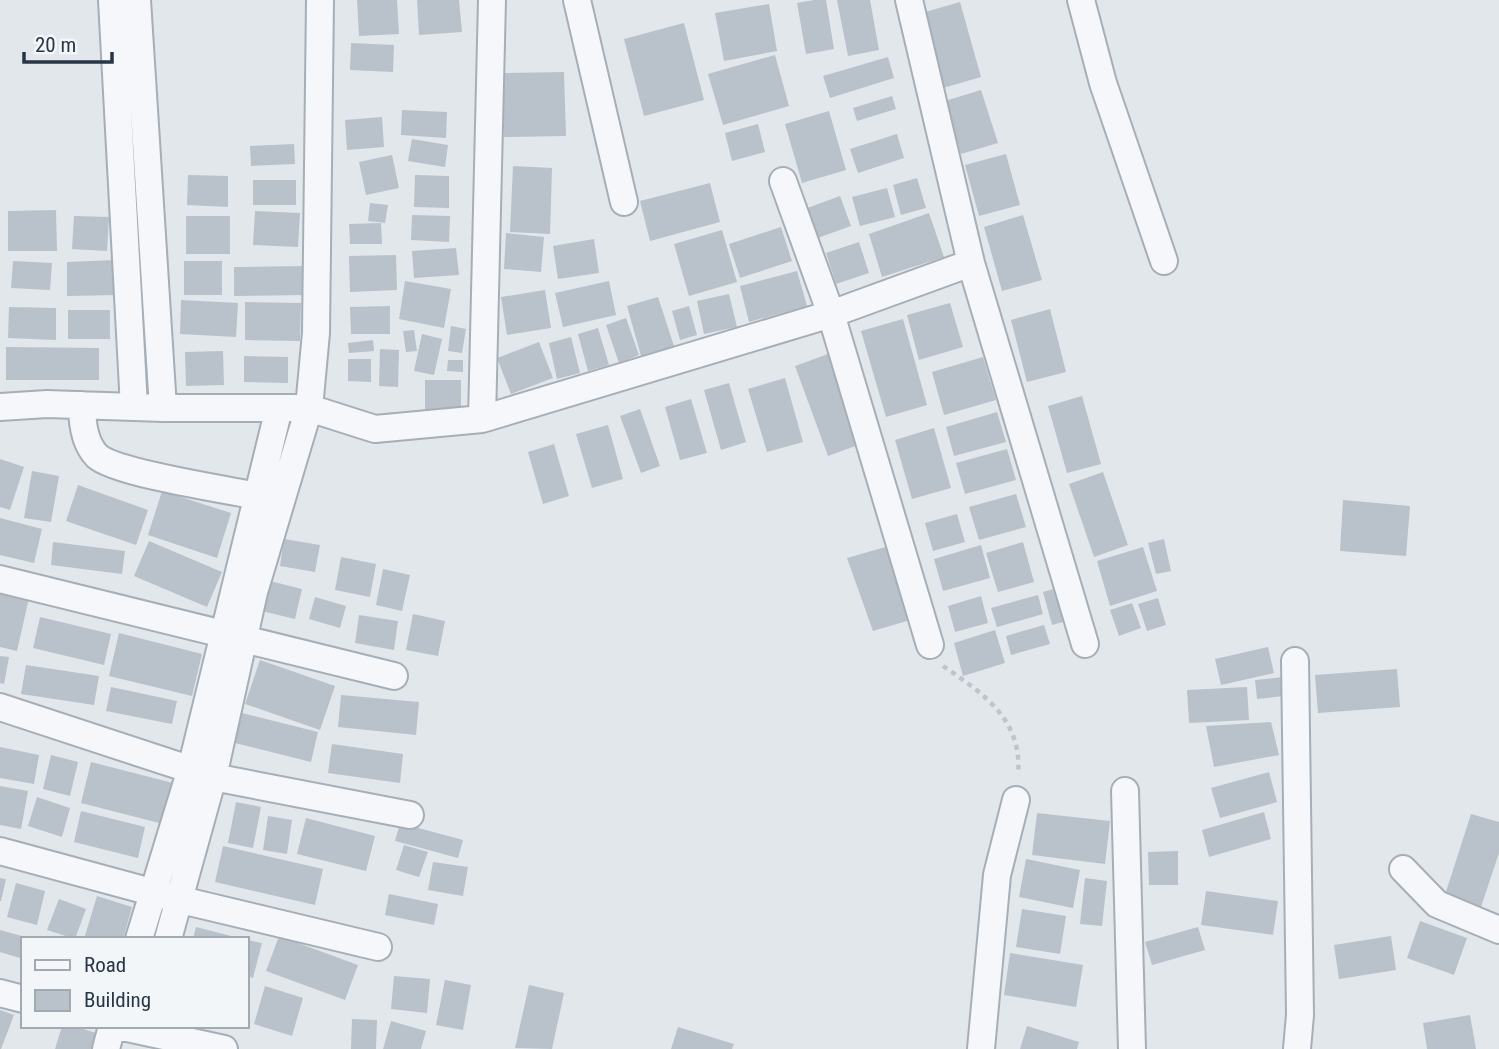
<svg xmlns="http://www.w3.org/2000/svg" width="1499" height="1049" font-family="'Roboto Condensed',sans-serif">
<rect width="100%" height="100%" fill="#e2e7ec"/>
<path fill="#b9c1cb" d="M357,0H397L399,34L359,36Z
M417,0H459L462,32L419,35Z
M814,0H826L834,49L806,54L797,3Z
M837,0H870L879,50L848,56Z
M960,2L981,77L943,88L922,13Z
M769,4L777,51L724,61L715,13Z
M684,23L704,100L644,116L624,39Z
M351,43L394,45L393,72L350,70Z
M775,55L789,106L723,125L708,74Z
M888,57L894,78L830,98L823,76Z
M564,72L566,136L504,137L503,73Z
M981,90L998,143L961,154L945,101Z
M892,96L896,109L857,121L853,108Z
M402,110L447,112L446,138L401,135Z
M829,111L846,170L802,183L785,124Z
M382,117L384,147L347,150L345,120Z
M758,124L765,152L732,161L725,133Z
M897,134L904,158L858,173L850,149Z
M412,139L448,145L445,167L408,161Z
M294,144L295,164L251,166L250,146Z
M1006,154L1020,205L979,216L965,165Z
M392,155L399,188L366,195L359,162Z
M513,166L552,168L550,234L510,232Z
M188,175L228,176V207L187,205Z
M415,175L449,176V208L414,207Z
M917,178L926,208L901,215L893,185Z
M253,180H296V205H253Z
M710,183L720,222L650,241L640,201Z
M887,188L895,217L860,226L852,197Z
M840,196L851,226L812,240L802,210Z
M370,203L388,205L385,223L368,221Z
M56,210L57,251H8V211Z
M255,211L300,213L298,247L253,245Z
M929,213L944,257L882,277L869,234Z
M412,215L450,216L449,242L411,240Z
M1023,215L1042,280L1002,291L984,227Z
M74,216L109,217L107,251L72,249Z
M186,216H230V254H186Z
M381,223L382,244H350L349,224Z
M781,227L792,261L740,278L729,244Z
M722,230L737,282L689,296L674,244Z
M506,233L544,237L541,272L504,269Z
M594,239L599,273L558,279L553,246Z
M859,242L869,273L836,284L826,253Z
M456,248L459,275L414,278L412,251Z
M396,255L397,290L350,292L349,256Z
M115,260L117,295L67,296V262Z
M13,261L52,263L50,290L11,288Z
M184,261H222V295H184Z
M306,266V295L234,296V267Z
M797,271L807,306L749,322L740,286Z
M405,281L451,289L444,328L399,319Z
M609,281L616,315L563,327L555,293Z
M545,290L551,328L507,335L501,297Z
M729,294L737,327L704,334L697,301Z
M658,297L674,346L641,356L627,306Z
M181,300L238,303L236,337L180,334Z
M245,302L301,303L300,341L245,340Z
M950,303L963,347L919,360L907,315Z
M390,306V334H351L350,307Z
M689,306L697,335L680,340L672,311Z
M9,307L56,308V340L8,338Z
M1050,309L1066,372L1027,382L1011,320Z
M68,310H110V339H68Z
M626,318L639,355L619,363L606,325Z
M903,319L927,405L886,417L861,331Z
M451,326L466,329L462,353L448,351Z
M598,328L609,365L588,371L578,334Z
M414,330L417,351L406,352L403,331Z
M422,334L442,339L434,375L414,371Z
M571,337L580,373L557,379L549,343Z
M373,340L374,351L349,353L348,343Z
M539,342L553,378L511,394L497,358Z
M6,347L99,348V380H6Z
M380,349L399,350L398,387L379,386Z
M223,351L224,385L186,386L185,352Z
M828,354L861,444L828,456L795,366Z
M244,356L288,357V383L244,382Z
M983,357L996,400L944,415L932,372Z
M348,359H371V382L348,381Z
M448,360H463V372L447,371Z
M785,378L803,442L767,452L748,389Z
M425,380H461V414H425Z
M729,383L746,442L721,450L704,390Z
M1082,396L1101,464L1067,473L1048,406Z
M691,399L707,453L680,460L665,407Z
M640,409L660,466L641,473L620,416Z
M997,412L1006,442L954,456L946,427Z
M608,425L623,479L592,488L576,434Z
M934,428L951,488L912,499L895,440Z
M554,444L569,496L543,504L528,452Z
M1007,449L1016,480L965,494L956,463Z
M0,459L24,467L10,510L0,507Z
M32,471L59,476L51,522L24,518Z
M1103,472L1128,545L1094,557L1069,484Z
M78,485L148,510L136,545L66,521Z
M162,491L231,513L217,558L148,535Z
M1016,494L1026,527L979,540L969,507Z
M1343,500L1410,506L1406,556L1340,551Z
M957,514L965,542L933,551L925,523Z
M0,518L42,529L34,563L0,555Z
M284,539L320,545L315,572L280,566Z
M1164,539L1171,571L1156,574L1148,543Z
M149,541L222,572L207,607L134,576Z
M53,542L125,551L122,574L51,565Z
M1023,542L1034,582L998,592L986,553Z
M896,544L917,618L873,631L847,558Z
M981,545L990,578L943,591L934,559Z
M1143,547L1157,591L1110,606L1097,561Z
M341,557L376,564L370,597L335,590Z
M383,569L410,575L402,611L376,605Z
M270,581L302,589L295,619L262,611Z
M1057,588L1067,621L1052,625L1043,592Z
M0,591L29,598L17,651L0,647Z
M1038,595L1043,614L997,627L991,608Z
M981,596L988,623L955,632L948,606Z
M315,597L346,606L340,628L309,619Z
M1158,598L1166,625L1147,631L1138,604Z
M1132,603L1141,628L1119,636L1110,610Z
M413,614L445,621L438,656L406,650Z
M359,615L398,621L394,650L355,643Z
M40,617L111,634L104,665L33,648Z
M1044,625L1050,644L1011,655L1006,636Z
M995,630L1005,663L963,676L954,643Z
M119,633L202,654L192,696L109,676Z
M1268,647L1274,673L1221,685L1215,659Z
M0,656L9,657L4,684L0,683Z
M260,660L335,686L320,730L245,704Z
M26,665L99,676L94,705L21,694Z
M1397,669L1400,707L1318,713L1315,675Z
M1292,676L1294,695L1257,699L1255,680Z
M111,687L177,701L172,724L106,711Z
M1247,687L1249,720L1189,723L1187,690Z
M341,695L419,702L416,735L338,727Z
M242,713L318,732L311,762L235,743Z
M1271,722L1279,755L1214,767L1206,726Z
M332,744L403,754L400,783L328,773Z
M0,747L39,755L34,784L0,778Z
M51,755L78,762L70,796L43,789Z
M91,762L173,783L163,824L81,803Z
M1269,772L1277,802L1220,818L1211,788Z
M0,786L28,791L21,829L0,825Z
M37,797L70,808L62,837L28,826Z
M236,802L261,807L253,848L228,843Z
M81,811L145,827L138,858L74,842Z
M1264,812L1271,839L1209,857L1202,830Z
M1037,813L1110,821L1105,864L1032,855Z
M1471,814L1499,822V853L1480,910L1444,898Z
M268,816L292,820L287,854L263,850Z
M306,818L375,836L366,871L297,854Z
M400,823L463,840L458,858L395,841Z
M404,845L428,852L419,877L396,870Z
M223,846L323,869L315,905L215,882Z
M1178,851V885H1149L1148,852Z
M1026,859L1080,870L1073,908L1019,897Z
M433,862L468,867L463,896L428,890Z
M0,878L6,879L1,901H0Z
M1085,878L1107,881L1102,926L1080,924Z
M16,883L45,891L37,925L7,917Z
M1206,891L1278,901L1273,935L1201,925Z
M389,894L438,904L434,925L385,915Z
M97,896L132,907L123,939H84Z
M59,899L86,909L75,939L47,930Z
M1022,909L1066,916L1060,954L1016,947Z
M1420,921L1467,938L1454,975L1407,958Z
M196,927L239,938V939H193Z
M1198,927L1205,950L1152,965L1145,942Z
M0,930L29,938L23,939V959L0,952Z
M279,936L358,965L345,1000L266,971Z
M1391,936L1396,970L1339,979L1334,945Z
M247,940L262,943L253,978L247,976Z
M1010,953L1083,965L1076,1007L1004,995Z
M394,976L430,979L427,1013L391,1009Z
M445,980L471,985L463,1030L436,1025Z
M529,985L564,993L552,1049L515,1048Z
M265,986L303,998L292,1036L254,1024Z
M0,1010L14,1015L1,1049H0Z
M1470,1015L1476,1049H1427L1423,1023Z
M352,1019L377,1020L376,1049H351Z
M391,1021L426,1031L421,1049H383Z
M62,1026H74L99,1034L94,1049H55Z
M1027,1026L1079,1042L1077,1049H1020Z
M678,1027L734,1044L732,1049H671Z"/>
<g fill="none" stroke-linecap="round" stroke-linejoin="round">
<g stroke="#a6aeb7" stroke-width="30">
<path id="minor" d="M112,0L134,407
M137,0L163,408
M577,0L624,202
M909,0L971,263L1085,644
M1081,0L1103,83L1164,261
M783,181L831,314L930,645
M82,405C82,422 84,443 97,456C115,473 228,490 258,496
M0,407L47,404L163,408H309L375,429L482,419L831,314L971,263
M482,419L492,0
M0,579L394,676
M1295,661L1300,1015L1297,1049
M0,707L213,777L410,815
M1125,791L1132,1049
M0,851L181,900L378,947
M1403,869L1437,904L1499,930
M139,939L191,769L279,408
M168,939L213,777L254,592L309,408L316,333L320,0
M0,993L23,999
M118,1026L224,1049
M106,1049L112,1026
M981,1049L997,875L1016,800"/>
</g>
<path stroke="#c0c5cb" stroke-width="4.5" stroke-dasharray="5 5" stroke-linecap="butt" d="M943,666C984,694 1023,720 1018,775"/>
<use href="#minor" stroke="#f6f7fa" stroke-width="26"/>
</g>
<rect x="21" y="937" width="228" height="91" fill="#f2f6f9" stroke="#a1a9b1" stroke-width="2"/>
<rect x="35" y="960" width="35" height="10" fill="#f6f7fa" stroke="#a1a9b1" stroke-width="2"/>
<text x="84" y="972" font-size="21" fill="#283646">Road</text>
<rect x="35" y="990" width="35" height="21" fill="#b9c1cb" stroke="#a1a9b1" stroke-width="2"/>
<text x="84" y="1007" font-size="21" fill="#283646">Building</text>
<path d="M24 52v10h88v-10" fill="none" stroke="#283646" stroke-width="3.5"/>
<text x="35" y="52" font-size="21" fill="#283646" stroke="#f2f6f9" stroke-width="5" paint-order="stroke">20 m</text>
</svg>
